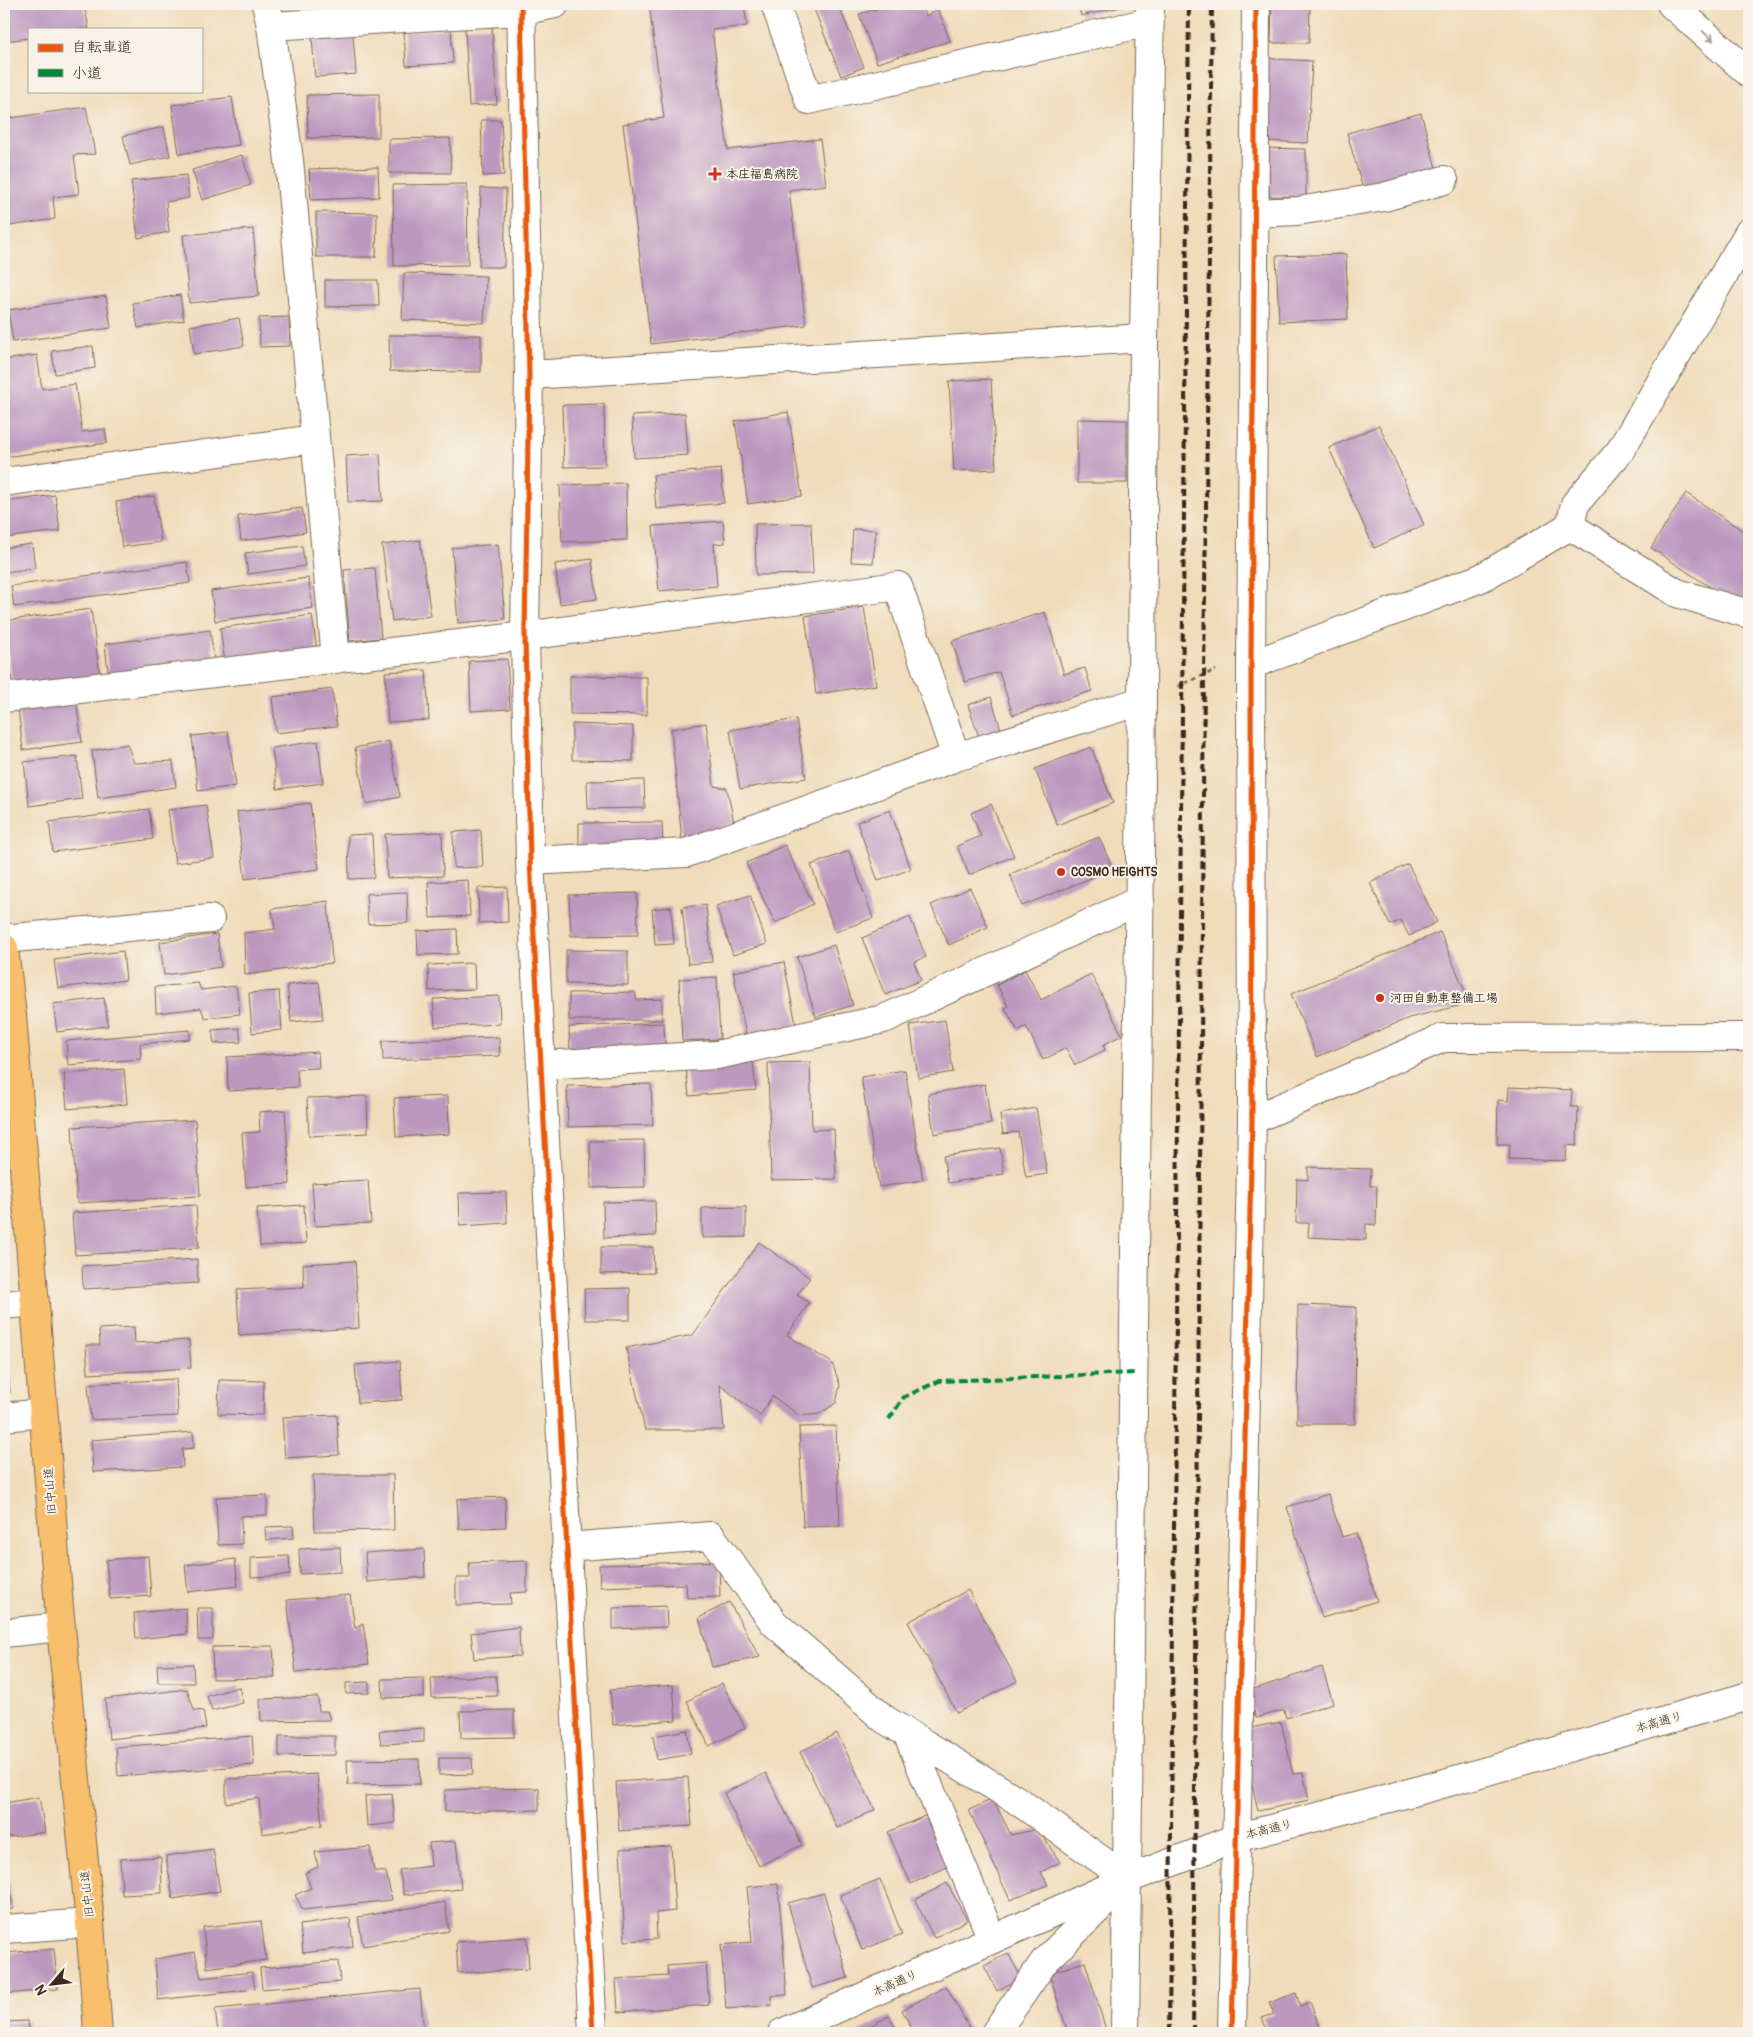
<svg xmlns="http://www.w3.org/2000/svg" width="1753" height="2037" font-family="Pangolin,'Klee One',sans-serif">
<rect width="100%" height="100%" fill="#f7f3e8"/>
<filter id="ink" filterUnits="userSpaceOnUse"><feTurbulence type="fractalNoise" baseFrequency=".02" numOctaves="2"/><feDisplacementMap in="SourceGraphic" scale="10" xChannelSelector="R" yChannelSelector="G"/><feConvolveMatrix kernelMatrix="1 2 1 2 8 2 1 2 1" color-interpolation-filters="sRGB"/></filter>
<filter id="wash" filterUnits="userSpaceOnUse"><feTurbulence type="fractalNoise" baseFrequency=".0096" numOctaves="4" result="noise"/><feDisplacementMap in="SourceGraphic" scale="20" xChannelSelector="R" yChannelSelector="G"/><feGaussianBlur stdDeviation="1.12" result="paint"/><feColorMatrix in="noise" values="0 0 0 0 0 0 0 0 0 0 0 0 0 0 0 0 0 1.4 0 .05"/><feComposite in="paint" operator="in"/></filter>
<g filter="url(#wash)">
<rect width="100%" height="100%" fill="#f0dcba"/>
<g id="blocks">
<path fill="#bc98bf" d="M4,4H84L89,29H29V38L4,41Z
M649,4H744L747,26L712,30L728,150L820,139L826,185L789,190L806,325L651,344L623,124L664,118Z
M812,4H838L864,67L841,76Z
M892,4H920L926,16L938,9L950,41L877,63L859,14Z
M1078,4H1125V6L1081,16Z
M1272,4H1310L1309,43H1271Z
M492,27L497,104L469,106L465,28Z
M451,29L453,63L406,66L404,32Z
M353,34L356,74L315,77L312,37Z
M1259,58L1312,61L1308,143L1264,141Z
M379,94V137L308,138L307,95Z
M232,97L239,145L179,154L172,105Z
M86,107L95,154L74,155L79,194L53,197L55,219L4,227V119Z
M1421,113L1436,168L1363,189L1347,133Z
M481,120H501L504,175L483,176Z
M164,127L170,156L130,165L123,136Z
M450,138L451,173H389V139Z
M1262,148L1306,149V197L1269,196V170H1262Z
M242,155L251,185L202,200L192,170Z
M378,167L379,197L311,200L309,169Z
M186,175L189,198L166,202L169,232L138,238L131,181Z
M467,184L468,265L394,266L393,185Z
M481,188L506,189L504,267H479Z
M316,212L377,213L376,257H316Z
M253,229L259,296L189,303L183,235Z
M1346,254L1348,319L1279,322L1276,256Z
M404,273L486,276L484,323L402,320Z
M325,280H378L379,306L325,307Z
M180,295L184,320L138,328L133,303Z
M106,296L111,328L13,342L8,310Z
M289,317L290,346L260,347L259,318Z
M239,318L244,346L194,354L190,326Z
M389,335H481V372L390,371Z
M93,346L95,368L55,374L52,351Z
M37,355L42,389L75,384L82,432L105,429L107,443L4,457V360Z
M991,379L996,469L954,471L949,381Z
M604,404L605,466L564,467L562,405Z
M788,412L802,496L748,504L735,421Z
M685,413L688,455L634,458L632,416Z
M1077,419L1127,420V483H1077Z
M1379,425L1424,525L1374,548L1329,448Z
M380,454L383,501L348,502L346,456Z
M721,469L724,503L656,509L653,475Z
M626,483L627,540L562,542L560,485Z
M1686,493L1749,535V591L1739,606L1651,548Z
M55,495L60,531L4,538V502Z
M154,496L161,542L122,547L116,502Z
M302,508L306,532L241,541L238,516Z
M723,521L725,543L714,544L717,586L659,591L653,526Z
M811,523L813,574L756,575L755,524Z
M853,529L876,530L873,563L851,562Z
M420,540L431,616L392,621L382,545Z
M32,544L35,568L4,572V548Z
M498,544L505,619L458,623L452,548Z
M302,546L305,566L248,574L245,553Z
M592,559L597,599L560,604L555,564Z
M187,562L190,583L14,607L11,586Z
M375,568L381,638L350,641L344,570Z
M308,578L313,608L215,621L211,591Z
M864,607L876,685L816,694L805,616Z
M91,609L100,676L13,688L4,621Z
M1045,612L1064,674L1085,668L1092,691L1013,715L999,672L965,682L952,641Z
M312,615L317,651L225,663L220,628Z
M210,630L215,666L109,680L105,644Z
M507,659L510,709L471,711L469,661Z
M426,670L429,720L388,722L385,672Z
M570,676L647,677V715L570,714Z
M332,689L337,726L276,733L272,697Z
M991,697L1001,730L979,737L968,705Z
M76,700L82,742L23,750L18,708Z
M796,719L806,778L740,789L730,730Z
M706,723L714,786L727,788L734,823L682,841L671,729Z
M572,724L633,726V761L572,760Z
M228,732L236,786L198,791L192,736Z
M318,741L323,783L277,789L272,748Z
M389,741L400,797L366,804L355,748Z
M127,744L134,763L173,761L176,787L98,798L92,751Z
M1091,747L1113,803L1057,825L1035,769Z
M77,756L82,799L29,806L24,762Z
M644,780L645,808L588,809L587,781Z
M310,803L319,869L245,879L237,812Z
M991,804L1014,856L969,875L957,846L981,836L971,813Z
M206,805L214,858L175,863L168,810Z
M149,809L153,839L53,852L49,822Z
M890,810L911,869L878,881L857,822Z
M662,822L663,847L579,848V823Z
M481,830L483,867L454,868L453,832Z
M442,832L443,876L387,878L385,834Z
M372,834L374,878L349,879L348,835Z
M1099,837L1113,869L1022,906L1010,874Z
M785,845L813,904L775,923L746,863Z
M849,851L873,918L835,932L811,865Z
M1408,864L1437,922L1409,936L1401,920L1390,925L1370,883Z
M468,880L470,916L430,918L428,882Z
M507,887L508,922L479,923L478,888Z
M970,888L988,927L949,945L931,905Z
M407,892L408,923L368,924L366,894Z
M637,893L638,935L571,936L569,895Z
M750,895L767,944L733,955L716,906Z
M328,901L332,963L245,975L244,933L275,929L272,909Z
M706,905L712,962L688,964L682,907Z
M671,907L674,944L655,945L652,909Z
M910,917L926,957L914,962L921,980L885,995L862,938Z
M457,929L458,954L418,955L417,931Z
M1440,932L1470,1003L1409,1018L1317,1057L1291,994Z
M217,934L221,967L164,975L160,942Z
M834,945L853,1005L816,1017L797,957Z
M566,950L628,951V985L566,984Z
M123,951L126,980L58,988L54,960Z
M784,962L796,1025L746,1035L733,972Z
M474,963L475,989L429,991L428,965Z
M1025,970L1041,1000L1091,974L1122,1035L1103,1045L1105,1050L1075,1065L1066,1048L1043,1060L1026,1026L1018,1031L1005,1008L1008,1006L997,985Z
M717,977L720,1039L682,1041L679,979Z
M319,982L323,1019L291,1022L287,985Z
M198,983L201,990L236,986L240,1014L205,1018L201,1008L156,1013L155,987Z
M279,991L282,1030L252,1033L249,993Z
M635,992L637,1000L662,999V1020H569V993Z
M499,996L500,1024L435,1027L433,999Z
M104,998L108,1026L57,1032L53,1004Z
M945,1020L953,1072L918,1078L910,1025Z
M664,1023L665,1050L570,1053L569,1027Z
M239,1028L241,1042L214,1044L212,1030Z
M190,1030V1039L140,1044L141,1059L68,1065L66,1041Z
M499,1037L500,1056L383,1060L382,1041Z
M318,1052L319,1068L297,1069L298,1087L228,1091L227,1057Z
M753,1062L756,1090L689,1096L686,1069Z
M810,1062L812,1130L834,1129L836,1179L771,1180L768,1063Z
M124,1069L127,1104L67,1109L64,1074Z
M905,1070L923,1180L879,1187L861,1077Z
M651,1084L653,1125L568,1127L567,1086Z
M985,1084L991,1124L934,1134L928,1094Z
M1509,1087L1572,1090L1571,1107H1578L1577,1146L1567,1145L1566,1161L1509,1159L1510,1144H1497L1498,1100L1508,1101Z
M367,1096L368,1133L309,1136L307,1098Z
M448,1096L449,1134L396,1137L394,1098Z
M1036,1108L1047,1174L1026,1177L1018,1132L1003,1134L1000,1114Z
M285,1110L290,1184L246,1187L242,1133L260,1132L259,1112Z
M195,1120L200,1196L77,1203L72,1127Z
M644,1140L645,1187L591,1188L590,1141Z
M1000,1148L1004,1174L948,1183L943,1156Z
M1308,1167L1371,1169L1370,1186H1377L1376,1225L1366,1224V1240L1308,1237L1309,1223H1296L1297,1179L1308,1180Z
M368,1180L371,1223L315,1226L312,1183Z
M506,1192L507,1223L460,1226L459,1193Z
M655,1201L656,1236L604,1238L603,1202Z
M196,1205L199,1248L75,1255L72,1213Z
M304,1205L306,1243L260,1246L257,1208Z
M746,1207V1237L702,1238V1208Z
M759,1242L810,1278L797,1295L809,1303L787,1335L832,1363L840,1385L836,1403L819,1414L800,1416L772,1396L760,1416L720,1385L724,1430H645L626,1348L693,1335Z
M601,1247H653L654,1273L601,1274Z
M197,1259L198,1283L83,1289L82,1266Z
M355,1261L359,1328L239,1335L237,1290L304,1287L303,1264Z
M630,1288V1320H585L584,1289Z
M1298,1305L1356,1307L1355,1424H1297Z
M134,1327L135,1343L189,1340L191,1368L88,1374L86,1345H100L99,1329Z
M4,1360H7L10,1393H4Z
M400,1361L402,1400L358,1403L355,1365Z
M176,1379L178,1416L91,1420L88,1384Z
M219,1380L264,1381L263,1415L218,1414Z
M337,1415L339,1455L285,1458L282,1417Z
M836,1426L840,1526L803,1527L799,1427Z
M193,1432L194,1448L182,1449L183,1467L93,1472L91,1440Z
M313,1475H393L394,1530L315,1531Z
M1328,1494L1342,1537L1356,1533L1377,1601L1322,1618L1287,1507Z
M267,1495V1515L241,1516L242,1544L218,1545L216,1497Z
M505,1497L506,1527L459,1529L457,1499Z
M293,1526L294,1538L266,1540L265,1527Z
M340,1547L341,1572L300,1574L299,1549Z
M424,1549L425,1577L367,1582L365,1553Z
M148,1556L151,1596L110,1599L106,1560Z
M289,1556L290,1575L251,1577V1558Z
M235,1559L238,1586L188,1592L185,1565Z
M527,1561V1592L510,1593L511,1604L456,1605V1578H470L469,1563Z
M719,1561L720,1597L687,1598L686,1584L600,1587L599,1565Z
M968,1590L1017,1681L957,1713L908,1622Z
M350,1595L355,1628L363,1623L369,1664L296,1673L287,1600Z
M729,1602L760,1657L712,1667L699,1618Z
M666,1606L667,1627L613,1629V1608Z
M186,1608L187,1634L136,1639L134,1613Z
M197,1608H213V1640H198Z
M519,1627L520,1656L474,1659L471,1633Z
M273,1646L275,1678L213,1679L212,1647Z
M193,1664L194,1683H158L157,1665Z
M1322,1667L1333,1703L1286,1718L1284,1710L1256,1718L1248,1691Z
M496,1676L497,1696L432,1698L431,1678Z
M424,1678V1697L383,1698L382,1679Z
M369,1682V1693L346,1694V1683Z
M722,1683L745,1728L709,1746L687,1701Z
M673,1685L676,1720L613,1725L610,1690Z
M239,1687L243,1703L212,1711L207,1696Z
M187,1689L194,1710L203,1711L206,1728L109,1739L105,1699Z
M318,1697L319,1711H327L330,1720L261,1721L260,1699Z
M514,1710V1737L461,1738L460,1711Z
M1281,1722L1293,1774L1303,1773L1309,1800L1258,1811L1240,1730Z
M424,1728V1742L381,1744L379,1731Z
M687,1730L691,1754L657,1760L653,1736Z
M837,1733L875,1810L837,1828L800,1752Z
M252,1736L254,1765L118,1776L116,1747Z
M279,1736H335V1755L279,1756Z
M439,1758H472L473,1774L439,1775Z
M419,1759L420,1784L348,1785L347,1760Z
M766,1773L802,1845L759,1866L724,1793Z
M317,1774L322,1825L262,1834L259,1798L226,1803V1779Z
M688,1777L692,1826L619,1831L616,1782Z
M539,1788V1810L445,1812V1790Z
M392,1794L395,1823L367,1826L365,1796Z
M39,1797L45,1832L4,1838V1803Z
M993,1799L1011,1835L1038,1829L1060,1862L1041,1872L1048,1885L1010,1900L969,1810Z
M927,1815L949,1866L911,1884L888,1832Z
M456,1841L461,1889L404,1895L399,1870L431,1866L429,1843Z
M671,1846L675,1911L656,1913L657,1939L625,1941L620,1849Z
M370,1847L374,1871L386,1872L392,1900L303,1910L295,1895L311,1888L305,1873L318,1867L315,1852Z
M4,1849L13,1909L4,1910Z
M213,1849L220,1891L173,1899L166,1856Z
M161,1857L162,1893L122,1895L120,1859Z
M880,1879L902,1934L862,1950L840,1895Z
M947,1883L967,1920L934,1938L915,1900Z
M778,1884L787,1995L771,1996L772,2005L726,2009L721,1945L752,1942L747,1887Z
M824,1893L848,1978L812,1988L788,1903Z
M445,1902L449,1931L363,1946L358,1917Z
M350,1918L353,1947L303,1953L300,1925Z
M261,1921L266,1960L207,1968L203,1927Z
M527,1937L529,1969L458,1973L456,1942Z
M54,1949L58,1989L4,1994V1953Z
M195,1952L201,1978L252,1972L255,1989L158,2000L155,1959Z
M1008,1953L1021,1977L997,1991L984,1966Z
M338,1961L340,1982L262,1989L260,1968Z
M1085,1962L1107,2033H1068L1049,1973Z
M706,1963L709,2005L618,2012L616,1979L668,1976L667,1966Z
M946,1986L972,2033H914L902,2010Z
M420,1989L424,2033H249V2030L218,2033L215,2009Z
M1296,1993L1300,2006L1310,2002L1322,2033H1268L1262,2018L1274,2014L1269,2003Z
M889,2016L898,2033H857Z
M28,2021L29,2033H4V2022Z"/>
</g>
</g>
<g filter="url(#ink)">
<use href="#blocks" fill-opacity="0" stroke="#7a6855" stroke-width="1"/>
<g fill="none" stroke-linecap="round" stroke-linejoin="round">
<g stroke="#7a6855" stroke-width="30">
<path id="minor" d="M266,4L271,26L289,160L336,659
M521,4L529,375L525,636L530,861L593,2033
M775,4L809,100L1149,22
M1671,4L1749,73
M271,26L521,11L555,4
M1255,213L1298,211L1384,197L1444,180
M529,375L1144,338
M4,482L314,439
M1570,526L1575,504L1620,451L1749,232
M1251,665L1481,578L1570,526L1677,593L1749,614
M4,698L525,636L898,586L956,757
M530,861L686,853L956,757L1142,701
M4,939L210,919
M541,1065L717,1055L884,1019L1140,900
M1252,1120L1443,1038L1749,1037
M4,1305L35,1302
M4,1417L43,1413
M566,1547L711,1536L774,1623L884,1719L1015,1799L1128,1879
M4,1633L61,1627
M907,1733L992,1939
M4,1929L90,1923
M782,2033L1128,1879L1236,1838L1424,1789L1749,1696
M995,2033L1044,1962L1117,1890
M1125,2033L1142,701L1144,338L1150,4
M1232,2033L1252,1120L1251,665L1256,4"/>
</g>
<g stroke="#7a6855" stroke-width="30">
<path id="major" d="M4,948L12,1015L59,1607L90,1923L98,2033"/>
</g>
<path stroke="#7a6855" stroke-width="3" stroke-dasharray="4 4" stroke-linecap="butt" d="M1178,686L1216,670"/>
<use href="#minor" stroke="#fff" stroke-width="28"/>
<use href="#major" stroke="#f8bf6c" stroke-width="28"/>
<path stroke="#3b2a1e" stroke-width="4" stroke-dasharray="8 4" stroke-linecap="butt" d="M1169,2033L1189,4
M1193,2033L1204,675L1212,4"/>
<path stroke="#00873e" stroke-width="4" stroke-dasharray="8 4" stroke-linecap="butt" d="M889,1419L904,1397L939,1381L1135,1373"/>
<g stroke="#f7f3e8" stroke-width="8">
<path id="cycleway" d="M521,4L529,375L525,636L530,861L593,2033
M1232,2033L1252,1120L1251,665L1256,4"/>
</g>
<use href="#cycleway" stroke="#e8590c" stroke-width="5"/>
</g>
<defs><path id="oneway-shaft" d="M-6 0H5M1.5-3L5.5 0L1.5 3" fill="none" stroke-width="1.6" stroke-linecap="round" stroke-linejoin="round" transform="scale(1.25)"/></defs>
<use stroke="#a79f9a" href="#oneway-shaft" transform="translate(1708 36) rotate(42)"/>
</g>
<g fill="#c8321e" stroke="#f7f3e8" stroke-width="2">
<path d="M712.5 166.5h5v5h5v5h-5v5h-5v-5h-5v-5h5z"/>
<circle cx="1061" cy="872" r="5"/>
<circle cx="1380" cy="998" r="5"/>
</g>
<g text-anchor="middle" stroke-width="4" stroke-linejoin="round" paint-order="stroke">
<g font-size="12" font-weight="bold" fill="#3b2a1e" stroke="#f7f3e8" text-anchor="start">
<text x="726" y="178">本庄福島病院</text>
<text x="1071" y="876">COSMO HEIGHTS</text>
<text x="1390" y="1002">河田自動車整備工場</text>
</g>
<g font-size="12" fill="#3b2a1e" stroke="#f7f3e8">
<text transform="translate(50 1491) rotate(-95)" y="4">旧中山道</text>
<text transform="translate(1659 1722) rotate(-16)" y="4">本高通り</text>
<text transform="translate(1269 1829) rotate(-14)" y="4">本高通り</text>
<text transform="translate(87 1894) rotate(-96)" y="4">旧中山道</text>
<text transform="translate(895 1983) rotate(-24)" y="4">本高通り</text>
</g>
</g>
<rect width="1753" height="2037" fill="none" stroke="#f7f3e8" stroke-width="20"/>
<rect x="28" y="28" width="175" height="65" fill="#f7f3e8" stroke="#aca397"/>
<rect x="38" y="44" width="25" height="8" fill="#e8590c" stroke="#aca397"/>
<text x="72" y="52" font-size="15" fill="#3b2a1e">自転車道</text>
<rect x="38" y="69" width="25" height="8" fill="#00873e" stroke="#aca397"/>
<text x="72" y="78" font-size="15" fill="#3b2a1e">小道</text>
<g transform="translate(52 1984) rotate(242)" stroke="#f7f3e8" stroke-width="4" paint-order="stroke">
<path d="M0-4L9 19L0 12L-9 19Z" fill="#3b2a1e"/>
<text y="-8" font-size="14" font-weight="bold" text-anchor="middle" fill="#3b2a1e">N</text>
</g>
</svg>
